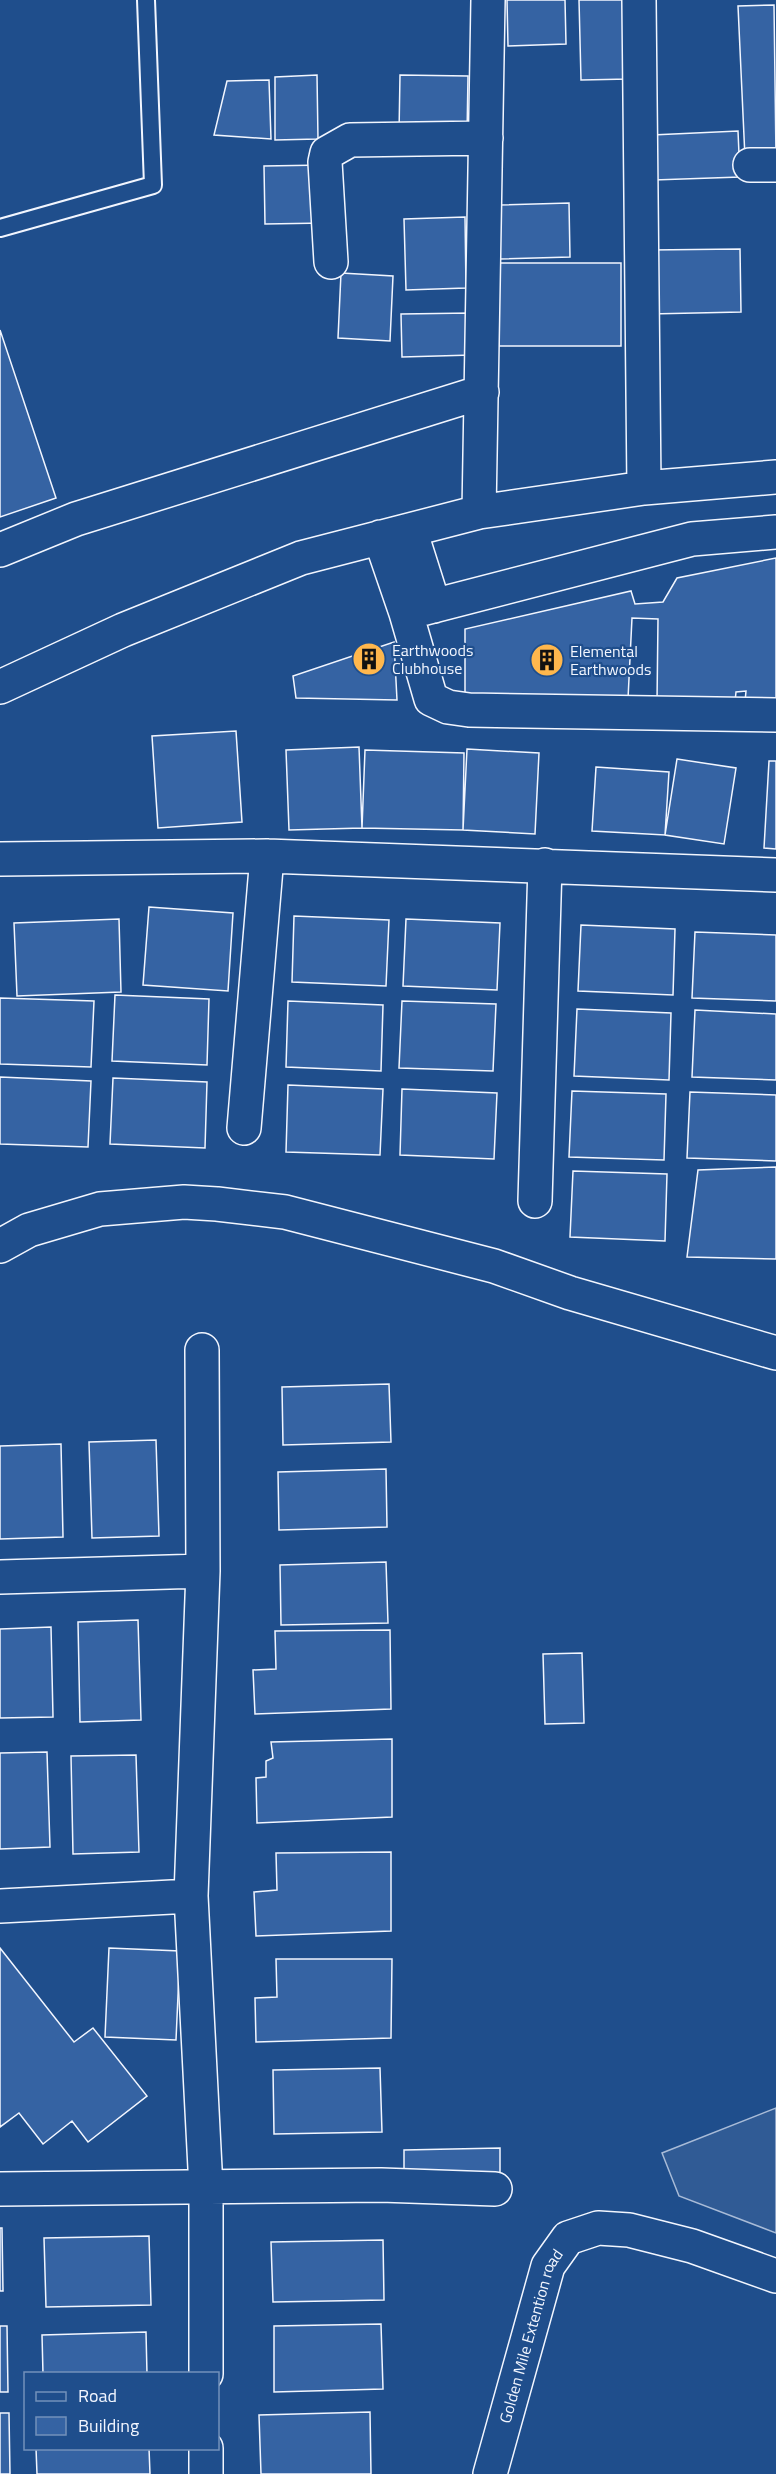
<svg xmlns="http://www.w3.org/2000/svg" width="776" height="2474" font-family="'Titillium Web',sans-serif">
<rect width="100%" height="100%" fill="#1f4e8c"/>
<path fill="#305b95" stroke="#a8bbd7" stroke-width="1.5" d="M776,2108V2233L679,2196L662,2153Z"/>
<path fill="#3563a3" stroke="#f2f6ff" stroke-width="1.5" d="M507,0H565L566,44L508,46Z
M579,0H627L629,79L581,80Z
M774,5L776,157L745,158L738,6Z
M317,75L318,139L275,140V77Z
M400,75L468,76L467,134L399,133Z
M269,80L271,139L214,135L227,81Z
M738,131L740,177L654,180L652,135Z
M324,165L325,223L265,224L264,166Z
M569,203L570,257L499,259L498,205Z
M465,217L466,288L406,290L404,219Z
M740,249L741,312L650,314L649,250Z
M499,263H621V346H499Z
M341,273L393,276L390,341L338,338Z
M471,313L472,355L402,357L401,314Z
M0,330L56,498L0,517Z
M776,558V702H745L746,691L736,692L735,702H657L658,619L632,618L628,699L465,695V629L631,591L635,604L663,602L677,578Z
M394,642L397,700L296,698L293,676Z
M236,731L242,822L158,828L152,736Z
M359,747L362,828L289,830L286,750Z
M467,749L539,753L535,834L463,830Z
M365,750L464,753L463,830L362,828Z
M677,759L736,768L724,844L665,835Z
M769,761H776V849L764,848Z
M596,767L669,772L665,835L592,831Z
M149,907L233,913L228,991L143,985Z
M294,916L389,920L386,986L292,982Z
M119,919L121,992L17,996L14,923Z
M406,919L500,923L497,990L403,986Z
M581,925L675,929L673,995L578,991Z
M695,932L776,935V1001L692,998Z
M115,995L209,999L207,1065L112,1061Z
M0,998L94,1001L91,1067L0,1064Z
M288,1001L383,1005L381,1071L286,1067Z
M402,1001L496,1004L493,1071L399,1068Z
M577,1009L671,1013L669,1080L574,1076Z
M695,1010L776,1014V1080L692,1077Z
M0,1077L91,1081L88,1147L0,1144Z
M113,1078L207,1082L205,1148L110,1144Z
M288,1085L383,1089L380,1155L286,1152Z
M402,1089L497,1093L494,1159L400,1155Z
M572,1091L666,1094L664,1160L569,1157Z
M690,1092L776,1095V1161L687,1158Z
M776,1167V1259L687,1257L698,1170Z
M573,1171L667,1174L665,1241L570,1237Z
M389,1384L391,1442L283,1445L282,1387Z
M156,1440L159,1536L92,1538L89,1442Z
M61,1444L63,1537L0,1539V1446Z
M386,1469L387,1527L279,1530L278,1472Z
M386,1562L388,1623L281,1625L280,1565Z
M138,1620L141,1720L80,1722L78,1622Z
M51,1627L53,1717L0,1718V1629Z
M390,1630L391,1709L255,1714L253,1670L276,1669L275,1631Z
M582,1653L584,1723L545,1724L543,1654Z
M392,1739V1817L257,1823L256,1778L266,1777V1761L273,1758L271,1742Z
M47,1752L50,1847L0,1849V1753Z
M136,1755L139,1852L73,1854L71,1756Z
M391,1852V1931L256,1936L254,1892L277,1890L276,1853Z
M0,1948L74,2042L93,2028L147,2096L88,2142L72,2121L43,2144L19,2113L0,2127Z
M109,1948L180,1951L176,2040L105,2037Z
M276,1959H392L391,2038L256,2042L255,1998L277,1997Z
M380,2068L382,2132L274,2134L273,2070Z
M500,2148V2181L404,2183V2150Z
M0,2228H2L3,2291H0Z
M149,2236L151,2305L46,2307L44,2238Z
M383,2240L384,2300L273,2302L271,2242Z
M381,2324L383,2389L274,2392V2326Z
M0,2326H7L8,2392H0Z
M146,2332L147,2374H43L42,2335Z
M370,2412L371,2474H261L259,2415Z
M0,2413H9L10,2474H0Z
M36,2448H149L150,2474H37Z"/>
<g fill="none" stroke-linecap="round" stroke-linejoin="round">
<g stroke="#f2f6ff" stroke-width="20">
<path id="lane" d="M0,228L153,185L146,0"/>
</g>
<g stroke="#f2f6ff" stroke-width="36">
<path id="street" d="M639,0L644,488
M750,165H776
M331,262L325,162L327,153L350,140L486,138
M479,512L488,0
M410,530L434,606
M380,537L406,613L431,699L448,707L469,710L776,715
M0,550L76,519L482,392
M406,613L692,539L776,532
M0,687L123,630L301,558L479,512L644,488L776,477
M0,859L267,856L776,875
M244,1128L267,856
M535,1201L545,865
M0,1246L29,1230L100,1209L184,1202L217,1204L285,1212L494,1266L570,1293L776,1353
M202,1350L203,1571L191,1896L206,2188V2374
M0,1577L203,1571
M0,1906L191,1896
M0,2189L381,2185L495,2189
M206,2474V2448"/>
</g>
<g stroke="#f2f6ff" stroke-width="36">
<g id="secondary">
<path id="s1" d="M490,2474L548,2266L568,2238L598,2228L629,2230L692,2246L776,2276"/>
</g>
</g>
<use href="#lane" stroke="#1f4e8c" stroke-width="16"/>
<use href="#street" stroke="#1f4e8c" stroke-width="33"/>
<use href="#secondary" stroke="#1f4e8c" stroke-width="33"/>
</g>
<defs>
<g id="building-disc" transform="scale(1.725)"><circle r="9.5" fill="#ffb74d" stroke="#1f4e8c"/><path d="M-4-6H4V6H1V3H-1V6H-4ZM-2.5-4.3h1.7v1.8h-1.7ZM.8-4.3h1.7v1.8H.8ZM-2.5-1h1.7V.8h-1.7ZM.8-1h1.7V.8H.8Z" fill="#111"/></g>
</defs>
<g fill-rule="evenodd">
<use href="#building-disc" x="369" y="659"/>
<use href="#building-disc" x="547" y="660"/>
</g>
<g text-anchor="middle" stroke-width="4.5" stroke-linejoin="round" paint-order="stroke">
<g font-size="16" fill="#f2f6ff" stroke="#1f4e8c" text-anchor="start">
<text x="392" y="656">Earthwoods<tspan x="392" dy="18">Clubhouse</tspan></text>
<text x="570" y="657">Elemental<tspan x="570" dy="18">Earthwoods</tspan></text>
</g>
<g font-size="16" fill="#f2f6ff" stroke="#1f4e8c">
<text dy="6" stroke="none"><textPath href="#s1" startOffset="144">Golden Mile Extention road</textPath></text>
</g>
</g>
<rect x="24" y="2372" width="195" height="78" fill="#1f4e8c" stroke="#7391ba" stroke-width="1.5"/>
<rect x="36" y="2392" width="30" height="9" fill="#1f4e8c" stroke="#7391ba" stroke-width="1.5"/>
<text x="78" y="2402" font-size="18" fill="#f2f6ff">Road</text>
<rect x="36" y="2417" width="30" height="18" fill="#3563a3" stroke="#7391ba" stroke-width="1.5"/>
<text x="78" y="2432" font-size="18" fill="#f2f6ff">Building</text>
</svg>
